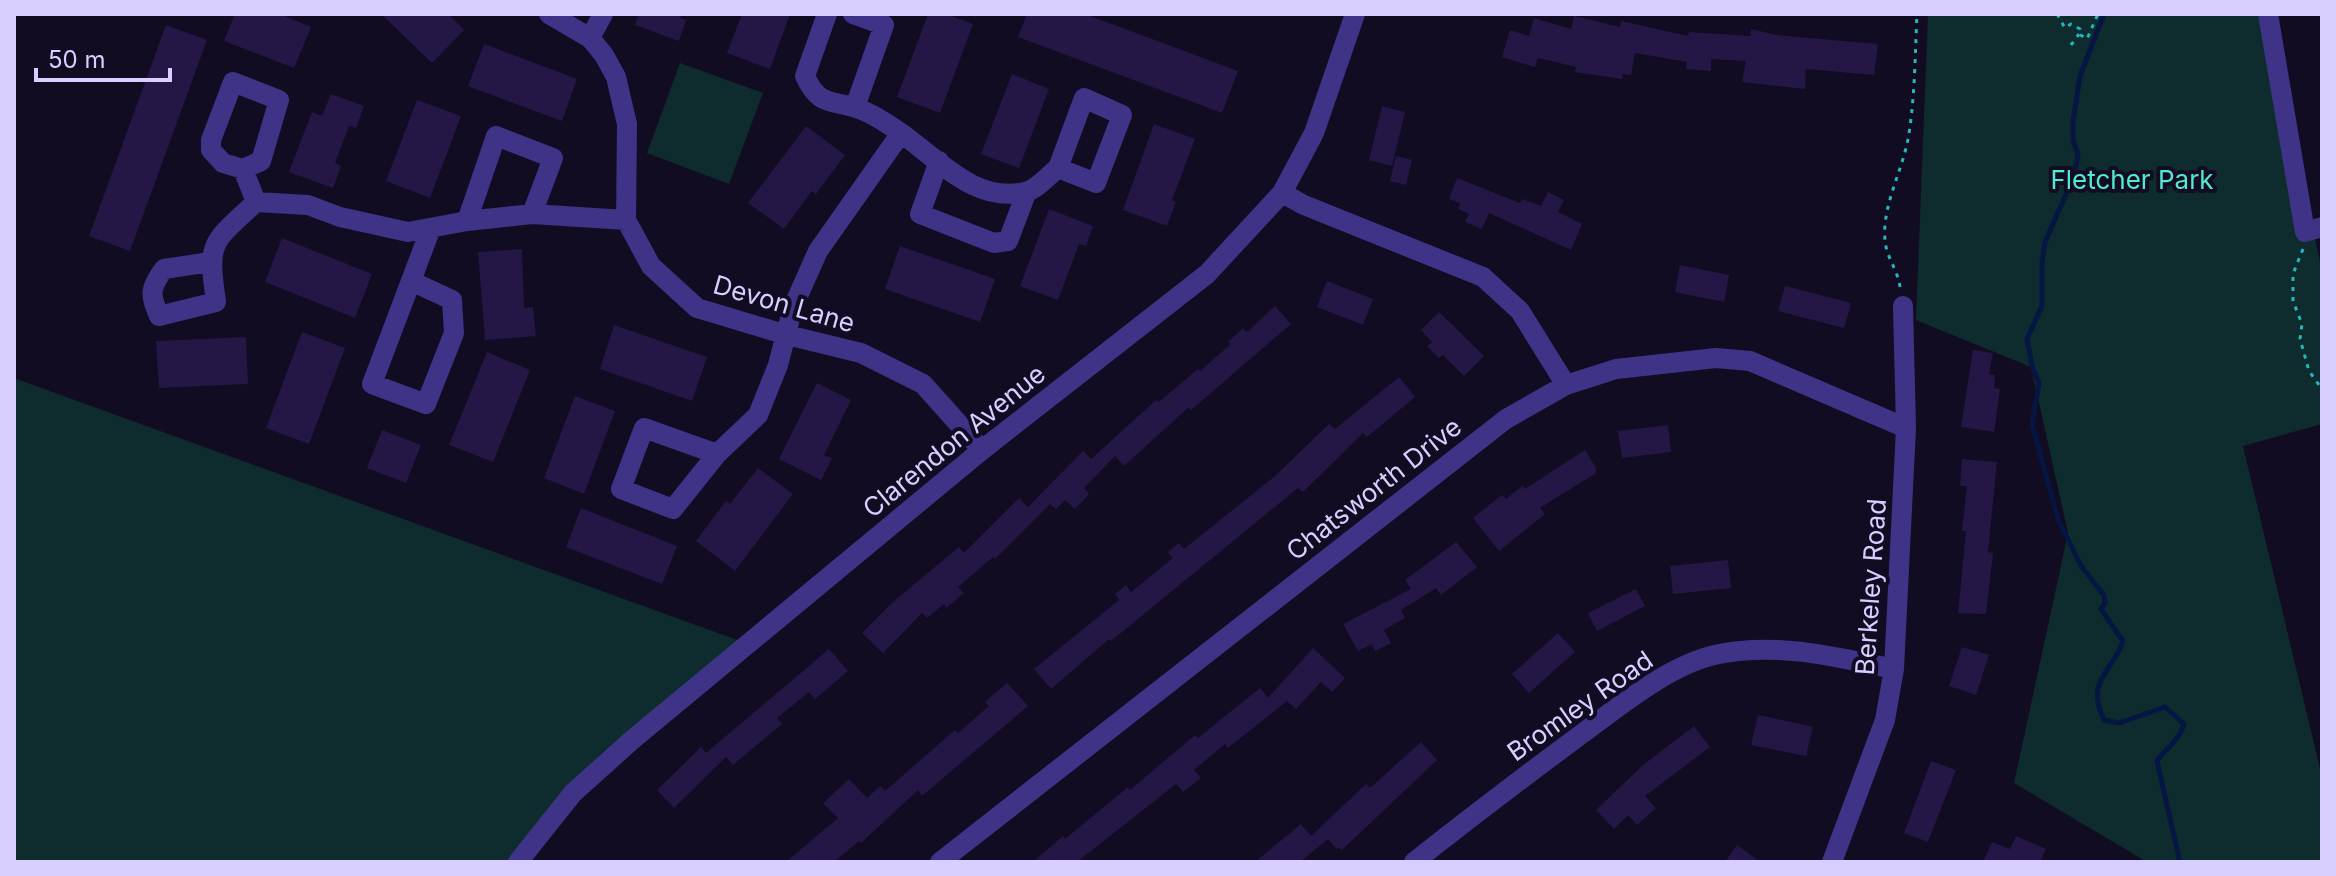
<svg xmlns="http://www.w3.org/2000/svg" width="2336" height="876" font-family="Inter,sans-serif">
<rect width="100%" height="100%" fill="#120c23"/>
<path fill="#0e2b2d" d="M1928,14H2263L2322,270V424L2243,446L2322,777V862H2147L2014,783L2068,533L2031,367L1916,320Z
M680,63L763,93L729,184L647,153Z
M14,378L740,641L600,755L538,825L511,862H14Z"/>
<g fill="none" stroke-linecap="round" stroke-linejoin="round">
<path stroke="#051642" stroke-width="5" d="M2104,14L2080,76L2073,122V141L2078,154L2075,174L2045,242L2042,263V306L2027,339L2032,366L2039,383L2032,424L2058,519L2081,566L2104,595L2105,603L2101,609L2123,641C2112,674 2085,679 2104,720L2119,723L2165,707L2184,724C2178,743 2167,746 2157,761L2180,862"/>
</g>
<path fill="#241645" d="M235,14H280L311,27L294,68L224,41Z
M381,14H448L464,30L432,63Z
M639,14H682L680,18L686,20L679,41L635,25Z
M742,14H790L770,69L727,53Z
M928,14H946L973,24L940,113L897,97Z
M1027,14H1085L1238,71L1222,113L1018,37Z
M1574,16L1620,27L1621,21L1688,36L1689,32L1750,36L1751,29L1776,35L1878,44L1874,75L1806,69L1805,89L1742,82L1746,61L1711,59V71L1686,69L1687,62L1635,53L1631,75L1623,74L1622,79L1575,72L1576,67L1538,58L1535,67L1502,57L1510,30L1529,36L1534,18L1571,29Z
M166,25L207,40L130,251L89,236Z
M484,44L577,79L562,121L468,86Z
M1012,74L1049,89L1019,168L981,154Z
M331,94L364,106L356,128L349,126L335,163L341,166L333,188L289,172L312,112L322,116Z
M417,100L461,116L430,198L386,181Z
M1382,106L1405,112L1392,166L1369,160Z
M1154,124L1195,139L1172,200L1176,202L1167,226L1123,210Z
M806,126L845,155L816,194L812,191L784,229L748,203Z
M1396,156L1412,160L1406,185L1390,181Z
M1457,178L1520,203L1522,199L1541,206L1548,192L1564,200L1558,212L1582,224L1571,250L1489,213L1482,229L1465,222L1469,214L1458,209L1460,203L1449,199Z
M1049,209L1093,226L1086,246L1079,244L1058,300L1020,286Z
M282,238L372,274L355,318L265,282Z
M900,246L995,279L980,322L885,289Z
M522,249L524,308L533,307L536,336L485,340L478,252Z
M1680,265L1729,275L1724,302L1675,292Z
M1327,281L1373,299L1363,325L1317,307Z
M1785,286L1851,303L1844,328L1778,311Z
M1275,306L1291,324L1191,410L1189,407L1124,466L1115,456L1084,488L1089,494L1075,509L1065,500L1056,509L1050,504L995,559L993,557L958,587L964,593L946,608L944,604L927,618L922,613L883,653L862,633L893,602L959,547L964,553L1019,498L1028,507L1083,451L1091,459L1156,400L1159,402L1198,369L1200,371L1231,344L1228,342L1243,328L1247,332Z
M1439,312L1484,356L1464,376L1443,355L1439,358L1427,346L1432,342L1421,330Z
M614,325L707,357L692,401L600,369Z
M302,332L345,348L309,444L266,428Z
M246,337L248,384L159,388L156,341Z
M1973,350L1993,353L1989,374L1995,375L1994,388L2000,389L1994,432L1961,427Z
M487,352L530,370L493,462L449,445Z
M1399,377L1415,397L1367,437L1363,433L1303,492L1298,488L1111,641L1109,639L1051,689L1034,669L1119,600L1115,594L1126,585L1131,592L1173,558L1168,552L1179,543L1184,549L1274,477L1329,424L1335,429Z
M817,383L851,400L824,455L832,458L821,480L779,459Z
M575,396L615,411L584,494L544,478Z
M1668,425L1671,452L1622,458L1618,431Z
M382,430L421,445L406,483L367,468Z
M1585,450L1596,468V473L1540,508L1545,514L1499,551L1473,518L1502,495L1506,499L1522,486L1525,489Z
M1962,459L1997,462L1988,552L1993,553L1986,614L1958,613L1966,531H1962L1967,486H1960Z
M758,468L793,494L735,571L696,541L726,501L730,504Z
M581,508L677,546L662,584L566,547Z
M1456,542L1477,567L1441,595L1436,588L1401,610L1405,618L1384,630L1391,643L1375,651L1372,644L1358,651L1343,624L1411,589L1405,580Z
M1728,560L1731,588L1673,594L1670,566Z
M1636,589L1645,606L1597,631L1588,613Z
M1558,633L1575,652L1529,693L1512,674Z
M1962,647L1989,655L1976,695L1949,686Z
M1313,648L1345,678L1332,692L1321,682L1296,709L1287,701L1228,748L1225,744L1194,770L1201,778L1183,792L1176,784L1077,862H1033L1063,836L1065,839L1128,787L1130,790L1195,735L1198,738L1260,688L1268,698Z
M829,649L848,671L815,699L809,692L777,718L782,724L733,765L726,757L674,808L657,790L701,747L706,753Z
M1007,683L1028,706L922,796L918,790L861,843L859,841L834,862H786L838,818L823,803L849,779L867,798L880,786L885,791L955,730L958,733L989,706L985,702Z
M1758,715L1813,727L1806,756L1751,745Z
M1694,726L1710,747L1645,796L1656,808L1637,825L1628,815L1614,829L1596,810L1643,765Z
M1421,742L1437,760L1342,850L1339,847L1337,849L1328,839L1300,862H1255L1301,824L1311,836L1366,784L1370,788Z
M1931,761L1956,770L1928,842L1904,833Z
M2016,836L2046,849L2040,862H1983L1992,842L2010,849Z
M1737,845L1760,862H1725Z"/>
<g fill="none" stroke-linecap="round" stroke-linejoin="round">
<path stroke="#24b7bd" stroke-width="3" stroke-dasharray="4 6" stroke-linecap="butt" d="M2057,14L2065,28L2071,24L2080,29L2079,34L2087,39L2098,14
M2071,45L2079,34
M2303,249L2293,274V301L2302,324L2300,339L2309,371L2322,389
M1900,287C1898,270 1886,257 1885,240C1882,208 1900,175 1907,144C1915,105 1915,54 1917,14"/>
<path stroke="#3e3386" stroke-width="20" d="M549,14L590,38L604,55L616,77L627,124L626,220L651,266L697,308L787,335L861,353L923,384L982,450
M827,14L805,76C818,105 829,100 856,108C872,113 886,123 901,133
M853,14L884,25L855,107
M2268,14L2305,232L2322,227
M590,38L603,14
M939,161L920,214L994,243L1008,241L1027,191
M243,169L261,161L279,100L233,82L211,140V150L223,163L243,169L256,202L308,205L340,217L408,232L467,221L532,214L626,220
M1282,193L1304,205L1483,277L1520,311L1566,385
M467,221L496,136L553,158L532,214
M210,262L164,269C149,289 150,294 159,316L216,302C207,240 212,243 256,202
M411,281L452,300L454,333L426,404L372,384L431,228
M717,454L644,428L621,489L673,509L717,454L758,415L778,365L793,307L818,251L901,133C938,159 977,206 1028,191C1038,188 1049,175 1058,168L1096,183L1122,115L1084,98L1058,168
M518,862L573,793L632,740L982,450L1207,274L1282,193L1314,133L1355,14
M940,862L1506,419L1566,385L1616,369L1716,358L1750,361L1906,428
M1414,862C1470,818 1526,775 1583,733C1622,704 1672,663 1719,654C1777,642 1837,657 1894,669
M1832,862L1885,720L1894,669L1906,428L1903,306"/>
</g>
<g text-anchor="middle" stroke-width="8" stroke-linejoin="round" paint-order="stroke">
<g font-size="26" fill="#50e9d2" stroke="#120c23">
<text x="2132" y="189">Fletcher Park</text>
</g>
<g font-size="26" fill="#d8ceff" stroke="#120c23">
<text transform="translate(784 304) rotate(16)" y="9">Devon Lane</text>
<text transform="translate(954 441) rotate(-39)" y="9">Clarendon Avenue</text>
<text transform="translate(1374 489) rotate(-38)" y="9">Chatsworth Drive</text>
<text transform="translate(1871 587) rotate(-86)" y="9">Berkeley Road</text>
<text transform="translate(1580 706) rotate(-35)" y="9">Bromley Road</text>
</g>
</g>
<rect width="2336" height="876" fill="none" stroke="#d8ceff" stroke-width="32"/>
<path d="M36 68v12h134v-12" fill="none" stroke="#d8ceff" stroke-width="4"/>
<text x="48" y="68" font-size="24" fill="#d8ceff" stroke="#120c23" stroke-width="6" paint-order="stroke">50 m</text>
</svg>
